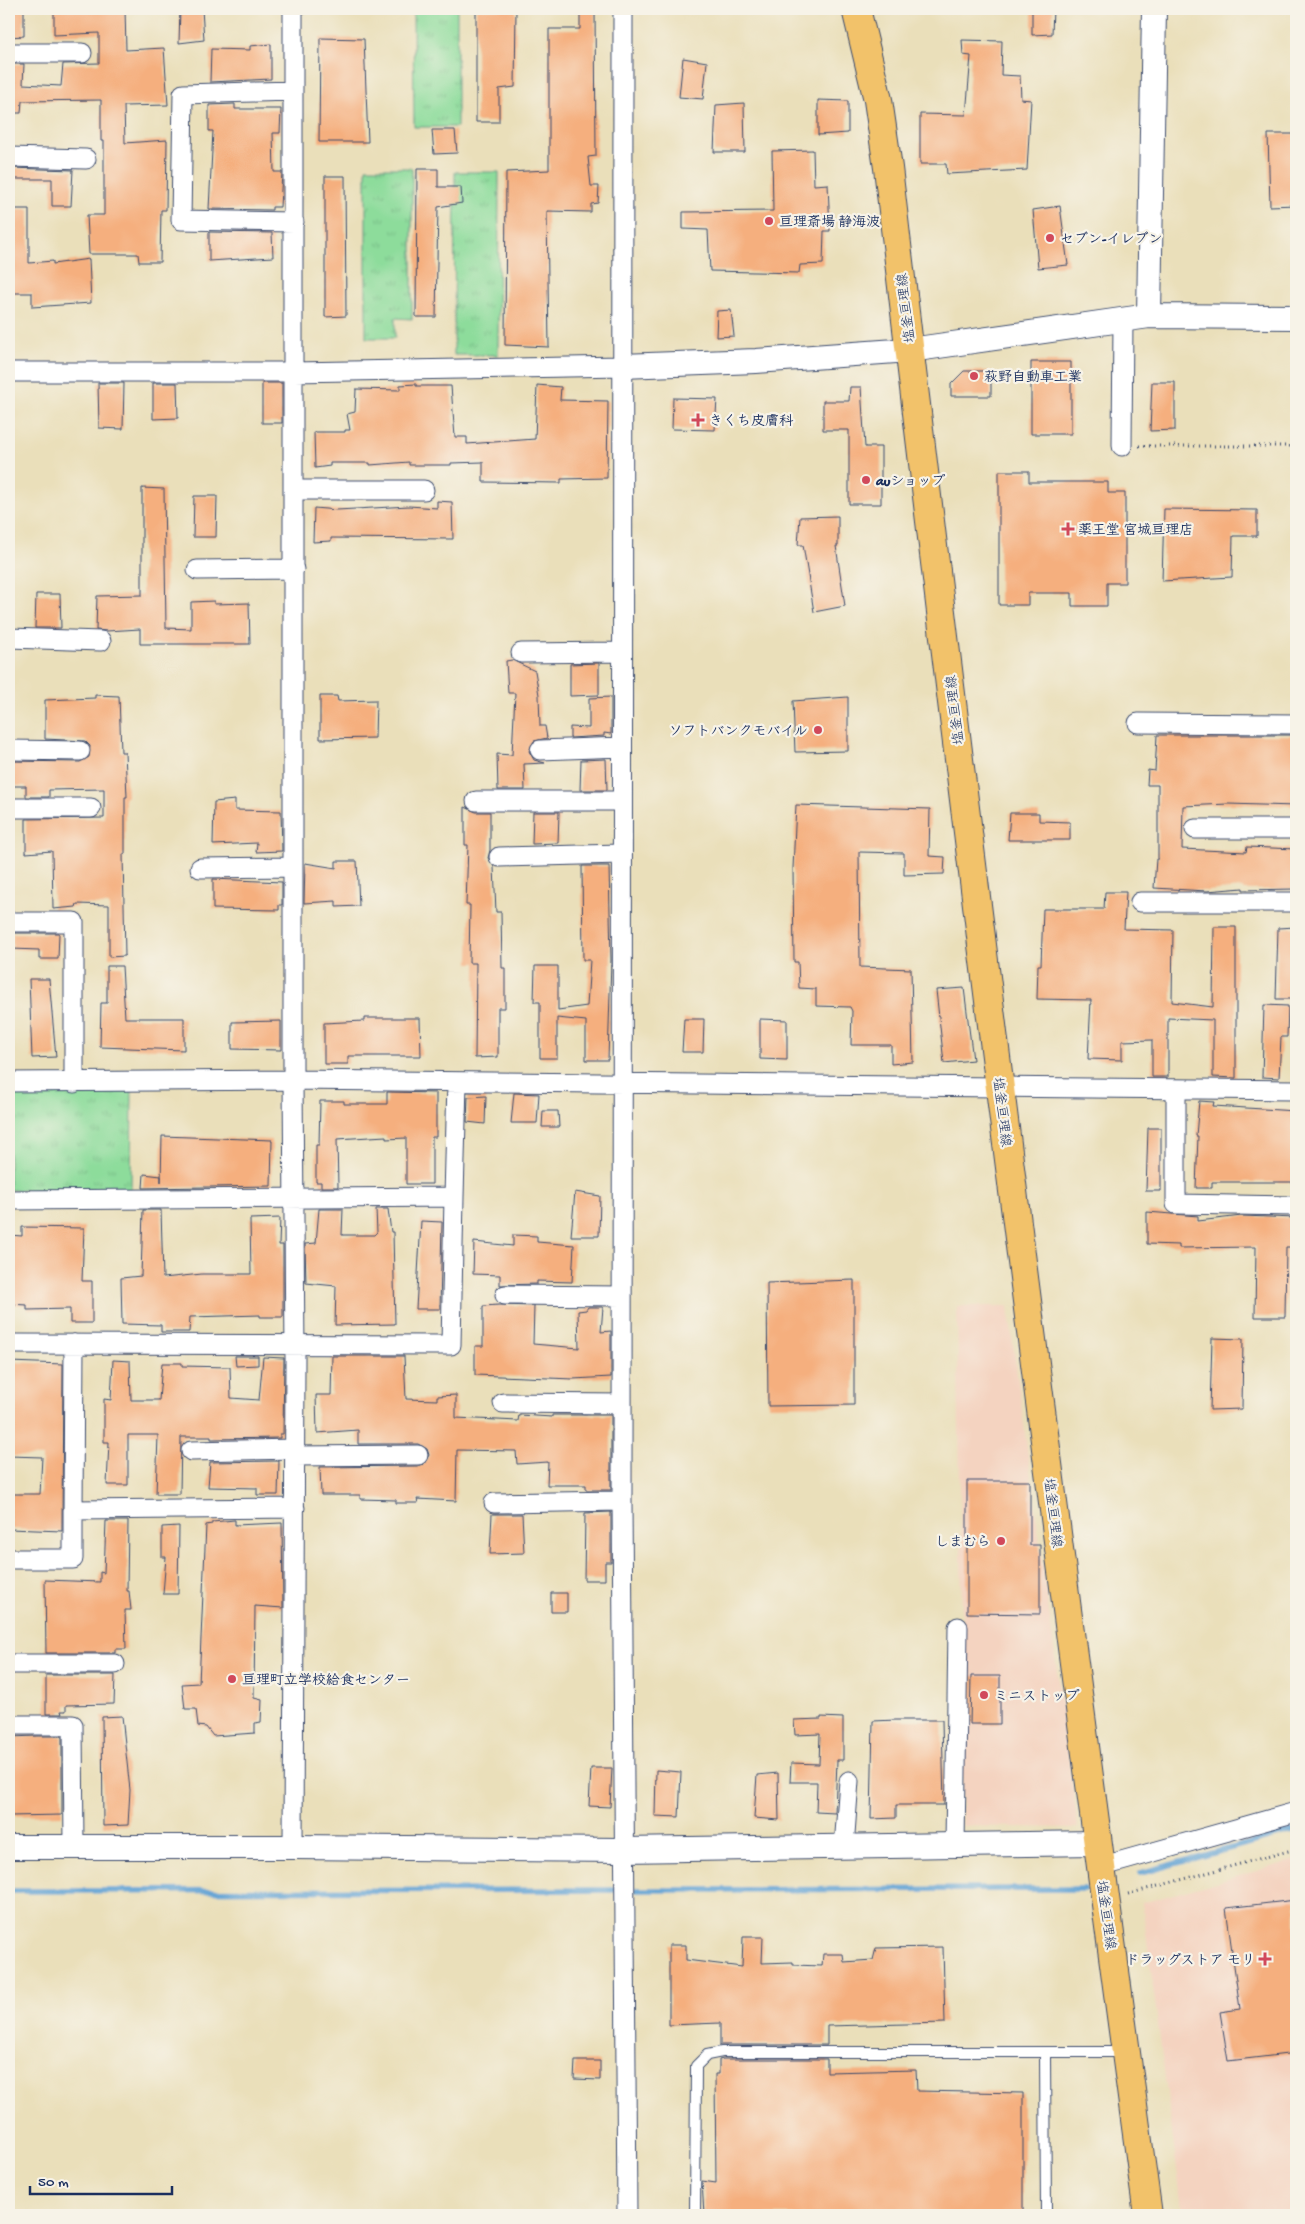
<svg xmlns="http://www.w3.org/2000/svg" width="1305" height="2224" font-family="'Gochi Hand','Klee One',sans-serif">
<defs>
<pattern id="park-tufts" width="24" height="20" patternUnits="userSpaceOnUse" patternTransform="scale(1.25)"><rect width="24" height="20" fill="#8ddc9b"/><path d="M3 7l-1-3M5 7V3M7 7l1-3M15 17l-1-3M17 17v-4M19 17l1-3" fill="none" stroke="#79bd88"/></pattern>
</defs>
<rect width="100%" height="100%" fill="#f7f3e8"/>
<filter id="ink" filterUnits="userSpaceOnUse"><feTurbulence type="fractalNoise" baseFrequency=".02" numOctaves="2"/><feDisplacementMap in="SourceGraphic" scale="10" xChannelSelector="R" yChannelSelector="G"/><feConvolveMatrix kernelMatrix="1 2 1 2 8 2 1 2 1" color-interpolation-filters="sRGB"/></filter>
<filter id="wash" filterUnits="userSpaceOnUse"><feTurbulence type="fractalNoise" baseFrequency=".0096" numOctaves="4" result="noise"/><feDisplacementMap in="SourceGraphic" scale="20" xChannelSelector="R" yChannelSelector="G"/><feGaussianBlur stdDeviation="1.12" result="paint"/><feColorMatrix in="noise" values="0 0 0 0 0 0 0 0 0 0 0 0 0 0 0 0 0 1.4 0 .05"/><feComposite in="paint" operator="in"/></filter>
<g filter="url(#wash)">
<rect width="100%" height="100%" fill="#eadfba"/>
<path fill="#f4d3c0" d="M957,1306H1008L1078,1828L962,1826V1616Z
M1296,1860V2215H1183L1142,1903Z"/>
<path fill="url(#park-tufts)" stroke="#54867c" d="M413,9H457V127H414Z
M366,168H412V319L395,318V338H366Z
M455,172H499L498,355H454Z
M9,1089L132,1091L131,1190H9Z"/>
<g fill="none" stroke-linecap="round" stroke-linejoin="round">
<path stroke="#60a2d4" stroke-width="5.5" d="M1141,1873L1296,1830
M637,1890L1084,1889
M9,1891L613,1890"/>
</g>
<g id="blocks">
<path fill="#f5af7e" d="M9,9H24V36L9,37Z
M54,9H125L126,50L164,48L168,105L124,106L125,143L167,140L166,210H161L160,262H139L138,254H89L87,215H104V141H101V100L22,101L21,113H9V64H24L23,84L61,86L63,64L99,63V33L54,35Z
M180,9H202L204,40L179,43Z
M476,9H516L515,87L499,89V122H476Z
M580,9H595L596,156L588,157L591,186H599L598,203L591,204V212L547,211L549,347L505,345L506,172L549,170V29H580Z
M1032,9H1053L1052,34L1032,35Z
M320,38L364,39L368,142H319Z
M962,40L1002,41L1001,75L1020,76L1021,99L1031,100L1027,170L947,174L946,164H920V114L966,115L971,56L963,55Z
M271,44V79L210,82L211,49L250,50V46Z
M683,58L707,62L703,99L679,97Z
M818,100L848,101V133L818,135Z
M744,103L745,152H714L716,105Z
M235,104V109H281L280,133H273L274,172H282L280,207H272V210L209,209L213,131H209V105Z
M432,130H455L457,153L434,154Z
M1268,134H1296V205L1270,206Z
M813,150L814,185L828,184L830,231H824L823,264L800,265L799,273L710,271L708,230L683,229V212L773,211L772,151Z
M9,168L73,170L71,206H52V179H9Z
M417,169H438V187H461L462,203L438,207L436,317H416Z
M325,176H345L346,316L325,317Z
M1060,206L1068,265L1038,268L1033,210Z
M9,209H29V263L53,261V264L89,259L91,303L32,307V293H9Z
M209,232L272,233L273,257L209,261Z
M731,310L734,336L716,337L717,311Z
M1031,362H1071V434H1031Z
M964,371H991V396H951V384Z
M1152,382H1175V430L1150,431Z
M98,383H124L123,429L99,428Z
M153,383H177L178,418L153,419Z
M262,383H282V423H262Z
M416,384V386H451L455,437H467V444L535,439L537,385L561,387L560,400L608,401L607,478L561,479V483L483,482V462L451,463V465H409V462L370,465V463H330V466L315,468L314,432H345V430H350L347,414L355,412L356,389L400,390V385Z
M850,387H861L865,447H881V504H849V430H823V401H849Z
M673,398L717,399L715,430L672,429Z
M999,471H1029V482H1108V493H1125V583H1107V606H1072V593H1028V605H999Z
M142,488L164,489L166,628L191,629V602L214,601V604L249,603L250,644H140V629L107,631L96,630L97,596L142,595Z
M194,496H217L216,537H193Z
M437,501L452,502L453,539L331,538V541L313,542L314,508L337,510L409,506L437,508Z
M1164,509L1257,510V536H1233L1232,577L1162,581Z
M838,516V546H836L845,606L814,612L803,545H798L800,517Z
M36,594H60L61,628H35Z
M512,660L535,671L539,695L540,726H545L547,738L534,741L529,751L534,760L545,763L524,764L525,790H498L497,754L512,755L515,693H508L506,661Z
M599,663V695L570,696V664Z
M95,695L119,696L121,752H125L127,797H125V854H123L125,956L109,957V905L77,904L76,907L53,909L52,851L26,853V819L104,818V789L49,790V797H26V786H9V761L80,762L89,757L90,746L85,741L45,739V700L95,698Z
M320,696H337L338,701L376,700L375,738L320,739Z
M611,697V734L604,733V736L570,738V727L589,728V698Z
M848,697V751L795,752L793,701Z
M1157,735H1296V806L1228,804L1183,806L1182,849L1246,852L1247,847L1296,849V889L1243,890V888L1207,891L1154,888L1156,859H1158V785H1147L1148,770L1155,771Z
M606,759L607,790H580L581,760Z
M235,800V810L281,811L282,851L256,852L257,843L213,845L214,802Z
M796,805L930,809L929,856L945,857L944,874L904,875V853L859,852L860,967L911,969L913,1062L891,1064V1045H851L852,1011L850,1007L816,1006V989L799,988L798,962H794L793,868Z
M465,807L476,812H490V850L488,858L494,867L496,912H501L502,968H505V1008H498V1057L475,1058L476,963H469L470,905H466L468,845H465Z
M533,812H559L558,843L532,844Z
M1010,813H1039V821L1070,822V840H1008Z
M336,861H357L359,906L336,907V901L304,903L305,863L336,868Z
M582,866H609L611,960L608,1060H586V1021L557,1018V1058H540V1002H534L535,966H558V1010L587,1006L590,960H583Z
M213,879L282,882V905H279V910L213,909Z
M1105,892H1126L1124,929L1173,930L1172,1002L1213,1007L1214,927H1236V1078L1213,1077V1020L1168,1018V1077H1152V1040L1122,1041V1060L1088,1059L1091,1000L1037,999L1038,965H1041L1043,909H1104Z
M1296,927V999H1276L1278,928Z
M13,933H59L58,959H39V950L12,949Z
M107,966H122L125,1018H184V1050L100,1047L101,1003H107Z
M29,979H49L56,1057L32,1058Z
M964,988L973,1060L944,1063L936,990Z
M1264,1005L1288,1006L1287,1037H1281L1279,1078L1262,1077Z
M364,1018H420L421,1056H348V1064H324V1023L364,1021Z
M684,1019H704L703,1052H682Z
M760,1019L787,1020V1060L760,1059Z
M281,1021V1050L232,1049V1022Z
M387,1092L436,1093V1137H432V1184H406V1138L386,1139V1136L337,1139L338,1187H321V1182H316V1145H319L320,1101H344V1104H387Z
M514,1093L539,1094L537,1123H511Z
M486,1096L485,1124L467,1122L468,1097Z
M1199,1101L1214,1102L1213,1106L1296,1111V1182H1212V1188H1196L1198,1136H1196Z
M543,1111H558L559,1127H542Z
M1148,1128H1161V1191H1146Z
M162,1136L272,1140L271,1186L143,1188L144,1174L161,1176V1182Z
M575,1192L600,1196L599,1236H571Z
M319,1209H343L342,1235H374L377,1232L376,1209H388L391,1232H393L395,1324L335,1325L336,1286L306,1283L305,1244L316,1243Z
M143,1210H161L163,1278L202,1274H251L250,1219L280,1218L279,1245H283V1317H260V1315L190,1317L189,1332H161V1325L122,1324L121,1278L141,1276Z
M1147,1212L1198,1216V1221L1242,1216L1296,1218V1247H1286L1285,1317H1255L1256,1247L1179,1248V1245L1147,1244Z
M421,1221L442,1222L440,1309H416Z
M22,1227L84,1228L82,1281H92V1323H70V1309L27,1310V1305L9,1304V1235L22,1236Z
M513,1235L537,1236V1242L574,1245L572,1282L537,1281V1284L500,1285V1275L473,1274L474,1242L513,1246Z
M854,1280V1405L768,1406L767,1283Z
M499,1305L534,1306L533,1344L579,1348L578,1311L586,1310L588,1307H603L601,1332L611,1331V1377L573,1379L475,1375V1346H483V1306Z
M1212,1338L1243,1339L1242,1409L1210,1410Z
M235,1356H258V1365L236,1366Z
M332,1356H404L406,1399L437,1400V1396L456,1395V1418L518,1421L519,1415L552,1417V1415H611V1490H586V1485H547L548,1462L517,1464L516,1451L457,1450L456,1501L417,1499L418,1503H396V1500L360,1499V1495H321L320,1467L418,1466L424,1464L429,1455L427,1449L418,1444H358V1430L317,1433L316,1395H331Z
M263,1357L284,1358L283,1434H280V1438L211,1439V1437H181L180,1494H156L158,1435H128V1485H107L109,1442H104V1399L111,1400L113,1360L130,1361L131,1400H159L162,1363H182V1366L230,1367L231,1398L259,1400Z
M9,1362L63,1364L62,1531L9,1529V1494H40L42,1457L9,1456Z
M279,1461L278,1495H257V1488L208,1487L210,1462Z
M967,1481H1030V1545H1040V1614L967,1613Z
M611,1512V1562H605V1580H584L585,1513Z
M492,1514H522L524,1553L490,1554Z
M235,1520V1525L282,1523L283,1608L255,1606L254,1698L262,1700L261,1722L255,1723V1733L213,1736L206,1727L198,1726L196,1709H185L182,1684L199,1683L206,1525L212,1524V1522Z
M106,1521H128L127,1591H129L131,1610H125L126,1649H115V1653H46L45,1580L100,1582V1572L104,1573Z
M179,1526L178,1594H163L166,1557H162V1527Z
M551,1593H567V1612H551Z
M46,1675H115L114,1704L66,1705V1711H61L62,1714H46Z
M971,1676H1000V1724H970Z
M122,1716L130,1790L128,1825L103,1826L102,1717Z
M821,1717L843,1718V1760H837L835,1813L816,1812L817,1782H790L791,1763L819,1764L820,1734L795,1735L794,1720L821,1719Z
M896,1720H942L944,1805H896V1818L871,1819L873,1721Z
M38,1736H62V1815L9,1816V1737Z
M591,1768H612L610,1807L589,1806Z
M656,1770L681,1772L679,1817L655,1816Z
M778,1773L779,1820L754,1818L757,1775Z
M1296,1900V2053L1228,2061L1220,2012L1240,2009L1226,1908Z
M743,1937H763L762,1963L793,1962V1965L822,1966L823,1954H843L844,1962L873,1960L876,1948L943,1947L945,2023L827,2026V2045H720V2023L669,2025V1945H686V1960L742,1967Z
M723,2059H827V2072L916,2070L917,2091L1023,2093V2215H704L702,2181L716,2183L715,2074H719V2060Z
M575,2061H600V2080L574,2079Z"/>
</g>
</g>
<g filter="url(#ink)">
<use href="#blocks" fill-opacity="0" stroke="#3a496c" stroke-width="1"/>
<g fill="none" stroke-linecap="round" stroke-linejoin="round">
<g stroke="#3a496c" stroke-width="12">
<path id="service" d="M1045,2052L1046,2215
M695,2215L696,2066L707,2055L722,2052H1125"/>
</g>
<g stroke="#3a496c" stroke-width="21">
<path id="minor" d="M623,9L622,1501L627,2215
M9,53H82
M293,91L183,94L181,220L294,222
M9,157L86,159
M9,372H294L622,366
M1122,446L1123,320
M294,490H424
M197,570L294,569
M9,638L101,641
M521,653L621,652
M1138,723L1296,724
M9,750L80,751
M540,750L622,747
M476,801H622
M9,808H91
M1195,829H1296
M499,857L621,854
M200,868L293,867
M1140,902H1296
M9,922H74V1083
M9,1082L293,1080L1296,1090
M1176,1090V1204L1296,1206
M9,1200L454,1197L457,1082
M505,1295L622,1296
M9,1344L451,1345L454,1197
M74,1344L73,1510L295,1508
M503,1403L622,1404
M191,1451L294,1449
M294,1456L418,1455
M494,1503L622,1501
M9,1559H73V1510
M9,1664H115
M9,1725H73L74,1847
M955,1845L958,1627
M293,1847L295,1358L293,1080V9
M844,1847L849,1781
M1100,1867L1296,1812"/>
</g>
<g stroke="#3a496c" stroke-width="26">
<path id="tertiary" d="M1149,316L1154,9
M622,366L756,361L910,350L1149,316L1296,317
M9,1847H293L623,1850L1096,1843"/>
</g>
<g stroke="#3a496c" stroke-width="30">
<path id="primary" d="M856,9L878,100L888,168C968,851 1055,1534 1148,2215"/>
</g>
<path stroke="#3a496c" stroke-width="3" stroke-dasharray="1 4" stroke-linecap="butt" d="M1139,446H1296
M1128,1894L1296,1849"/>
<use href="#service" stroke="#fff" stroke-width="10"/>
<use href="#minor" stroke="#fff" stroke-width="19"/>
<use href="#tertiary" stroke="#fff" stroke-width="24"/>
<use href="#primary" stroke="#f2c26a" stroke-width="28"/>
</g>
</g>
<g fill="#d1495b" stroke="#f7f3e8" stroke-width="2">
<circle cx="769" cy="221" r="5"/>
<circle cx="1050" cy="238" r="5"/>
<circle cx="974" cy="376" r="5"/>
<path d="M695.5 412.5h5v5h5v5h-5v5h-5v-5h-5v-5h5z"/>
<circle cx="866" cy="480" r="5"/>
<path d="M1065.5 521.5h5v5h5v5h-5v5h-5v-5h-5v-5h5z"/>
<circle cx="818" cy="730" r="5"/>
<circle cx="1001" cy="1541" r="5"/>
<circle cx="232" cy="1679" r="5"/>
<circle cx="984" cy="1695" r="5"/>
<path d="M1262.5 1951.5h5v5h5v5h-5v5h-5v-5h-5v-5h5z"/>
</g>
<g text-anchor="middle" stroke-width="4.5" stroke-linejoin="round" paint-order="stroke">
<g font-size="14" font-weight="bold" fill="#1b2f5e" stroke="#f7f3e8" text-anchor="start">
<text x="779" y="226">亘理斎場 静海波</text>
<text x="1060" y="243">セブン-イレブン</text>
<text x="984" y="381">萩野自動車工業</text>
<text x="709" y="425">きくち皮膚科</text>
<text x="876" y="485">auショップ</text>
<text x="1078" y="534">薬王堂 宮城亘理店</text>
<text x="808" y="735" text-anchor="end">ソフトバンクモバイル</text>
<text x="991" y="1546" text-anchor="end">しまむら</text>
<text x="242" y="1684">亘理町立学校給食センター</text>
<text x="994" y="1700">ミニストップ</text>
<text x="1255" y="1964" text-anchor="end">ドラッグストア モリ</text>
</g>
<g font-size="14" fill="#1b2f5e" stroke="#f7f3e8">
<text transform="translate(905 308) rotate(-97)" y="5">塩釜亘理線</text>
<text transform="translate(954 710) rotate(-97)" y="5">塩釜亘理線</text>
<text transform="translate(1003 1112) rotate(83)" y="5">塩釜亘理線</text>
<text transform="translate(1054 1513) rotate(83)" y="5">塩釜亘理線</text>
<text transform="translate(1107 1915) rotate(82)" y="5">塩釜亘理線</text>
</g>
</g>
<rect width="1305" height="2224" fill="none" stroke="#f7f3e8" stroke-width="30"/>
<path d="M30 2186v8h142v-8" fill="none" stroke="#1b2f5e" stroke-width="2.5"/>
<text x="38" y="2186" font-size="15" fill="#1b2f5e" stroke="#f7f3e8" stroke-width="4" paint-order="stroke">50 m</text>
</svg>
